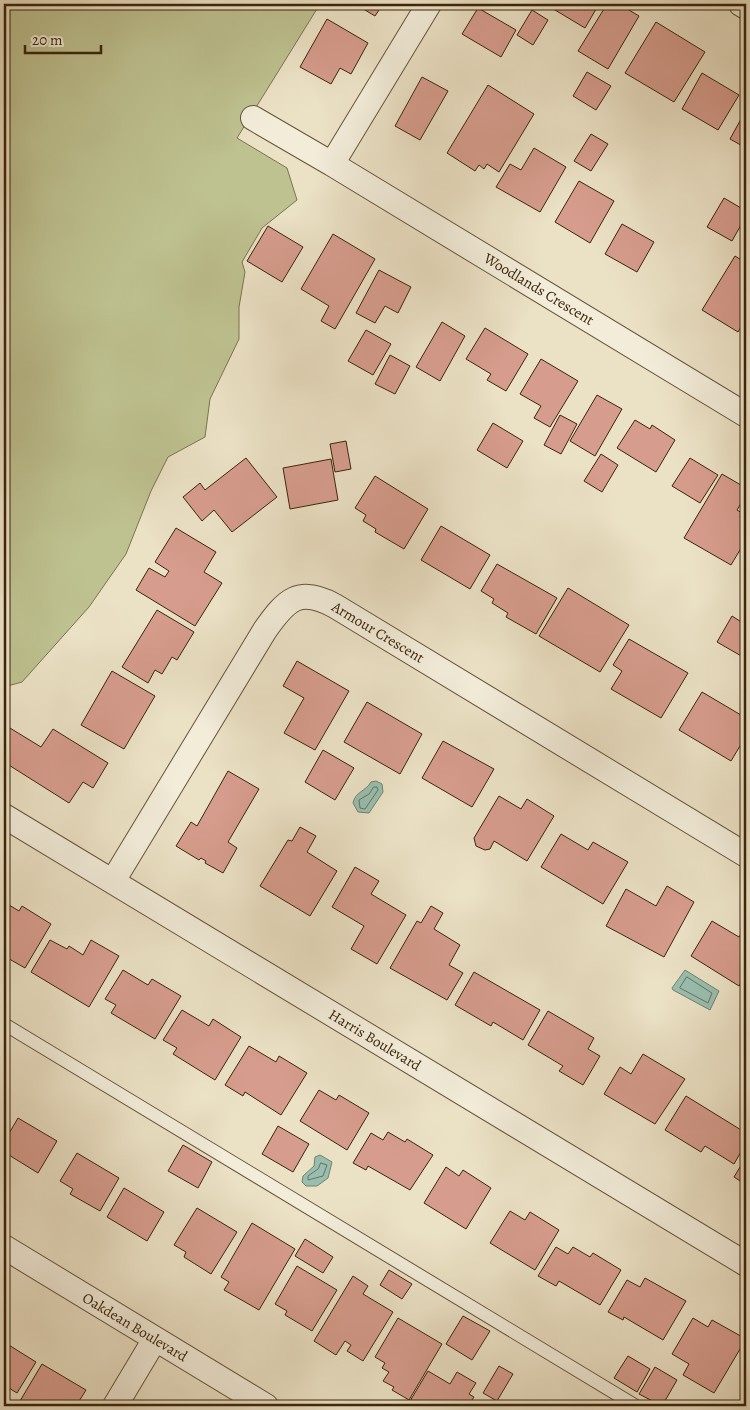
<svg xmlns="http://www.w3.org/2000/svg" width="750" height="1410" font-family="Alegreya,serif">
<rect width="100%" height="100%" fill="#ebe1c5"/>
<filter id="stains"><feTurbulence type="fractalNoise" baseFrequency=".004" numOctaves="4"/><feColorMatrix values="0 0 0 0 .2 0 0 0 0 .09 0 0 0 0 .02 0 0 0 .5 -.17"/></filter>
<radialGradient id="worn" r=".72"><stop offset=".6" stop-color="#630" stop-opacity="0"/><stop offset="1" stop-color="#630" stop-opacity=".3"/></radialGradient>
<path fill="#bec190" stroke="#7c734e" d="M4,4H320L237,138L287,168L297,200L262,228L242,262L245,272L239,307V339L210,399L205,437L168,457L151,491L126,554L89,607L22,682L4,687Z"/>
<path fill="#99beaf" stroke="#73816d" d="M376,781L382,784L383,792L369,813L358,812L353,803C355,792 366,791 371,782Z
M685,970L719,991L710,1010L673,990L672,988Z
M320,1155L332,1162L328,1178L317,1186H306L302,1182L303,1176L314,1166L315,1157Z"/>
<g fill="none" stroke-linecap="round" stroke-linejoin="round">
<path stroke="#6a725d" stroke-width="1" d="M374,787H377L378,790L365,809L360,808L359,800L369,794Z
M687,977L712,993L708,1003L680,988Z
M321,1163L327,1165L323,1176L308,1180V1176L318,1169Z"/>
</g>
<path fill="#d69c8d" stroke="#3a250b" d="M355,4H383L375,16Z
M545,4H599L585,28Z
M607,4H619L639,16L608,69L578,51Z
M478,8L516,30L501,57L462,34Z
M532,10L548,20L533,45L517,35Z
M327,19L368,43L351,74L340,68L331,84L300,67Z
M656,22L705,52L674,102L625,73Z
M587,72L611,86L596,110L573,96Z
M702,73L739,95L718,130L682,109Z
M422,77L448,91L420,140L395,126Z
M488,85L534,114L499,172L487,164L484,169L479,165L475,171L447,153Z
M746,110V148L730,139Z
M591,134L608,144L591,171L574,161Z
M534,148L566,167L540,212L496,187L510,164L521,170Z
M579,181L614,201L590,243L555,222Z
M724,198L746,211V216L732,241L707,227Z
M622,224L654,242L637,272L605,254Z
M268,226L303,247L282,282L247,261Z
M333,234L375,259L335,329L321,321L329,306L301,289Z
M735,256L746,263V319L738,332L702,310Z
M379,270L411,287L398,313L385,306L375,323L356,313Z
M442,322L465,336L440,381L416,367Z
M485,328L528,354L506,391L487,380L491,374L466,359Z
M366,330L391,344L373,375L348,361Z
M390,355L410,366L395,394L375,384Z
M541,359L578,381L550,427L534,418L541,406L520,394Z
M597,395L622,409L595,456L570,441Z
M560,415L577,424L561,454L544,445Z
M635,420L650,429L652,425L675,440L656,472L617,448Z
M493,423L523,441L507,468L477,450Z
M346,441L351,469L335,472L330,444Z
M601,454L618,465L602,492L584,481Z
M246,458L277,497L232,532L214,510L202,521L183,497L200,483L205,490Z
M690,458L718,475L700,503L672,486Z
M331,459L338,500L290,509L283,468Z
M722,474L746,488V495L737,510L742,513L740,517L746,521V540L731,565L684,538Z
M375,476L428,509L404,549L375,532L376,529L363,521L366,515L355,508Z
M441,526L490,555L470,589L421,560Z
M176,528L216,552L204,572L222,583L195,626L136,590L149,568L165,577L169,571L155,562Z
M497,564L557,598L536,634L506,617L508,613L492,603L494,599L481,591Z
M568,588L629,625L600,672L539,636Z
M157,610L194,632L177,660L172,657L162,674L155,670L148,683L122,667Z
M732,616L746,625V651L743,657L717,642Z
M629,639L688,673L661,718L611,689L622,671L613,665Z
M297,661L349,691L315,750L284,733L304,698L283,686Z
M112,671L155,696L124,749L81,725Z
M702,692L746,718V736L731,761L679,730Z
M367,702L422,734L400,774L344,742Z
M5,725L41,747L53,729L108,763L93,788L83,782L69,803L4,762Z
M443,741L494,769L472,807L422,778Z
M323,750L354,768L335,800L305,782Z
M228,771L259,789L228,842L237,848L223,873L205,863L206,861L201,858L199,860L176,846L191,822L197,826Z
M499,796L521,809L527,799L554,816L527,861L494,841L490,849L485,850L476,846L474,838Z
M300,827L316,836L307,852L337,871L310,916L260,886L288,840L292,841Z
M561,834L588,850L593,842L628,862L603,904L541,867Z
M355,867L379,881L371,894L406,915L377,964L351,949L364,926L332,907Z
M667,886L694,902L664,957L606,926L626,889L656,906Z
M4,902L19,911L22,906L51,924L25,968L4,956Z
M431,906L443,913L434,929L460,945L449,965L463,973L447,1000L390,968L417,921L421,923Z
M712,921L739,937L744,929L746,931V974L739,986L691,956Z
M50,940L67,949L69,946L83,955L91,940L119,956L89,1007L31,972Z
M123,970L148,985L152,979L181,996L155,1039L111,1013L116,1005L105,999Z
M474,972L540,1010L523,1040L493,1022L491,1026L455,1005Z
M182,1010L209,1026L213,1019L241,1037L215,1080L173,1054L177,1048L163,1040Z
M548,1011L594,1038L588,1049L600,1056L583,1085L559,1071L563,1066L528,1045Z
M249,1046L276,1062L279,1056L307,1073L281,1115L245,1092L243,1096L225,1085Z
M643,1054L685,1079L655,1124L604,1094L620,1067L631,1074Z
M319,1090L336,1100L339,1095L369,1113L347,1150L300,1121Z
M686,1096L746,1133V1143L734,1164L705,1146L701,1152L665,1130Z
M18,1118L57,1141L38,1173L4,1152V1142Z
M278,1126L309,1144L293,1172L262,1154Z
M388,1132L405,1142L407,1139L433,1155L410,1190L368,1166L366,1170L353,1163L371,1133L383,1140Z
M183,1145L212,1162L198,1188L168,1171Z
M77,1153L119,1178L100,1211L70,1194L73,1189L60,1181Z
M746,1157V1185L734,1177Z
M446,1167L459,1176L463,1170L491,1188L466,1229L424,1203Z
M124,1188L164,1212L147,1241L107,1217Z
M197,1208L237,1232L211,1274L184,1257L186,1252L174,1245Z
M510,1211L525,1220L530,1212L559,1230L535,1270L490,1243Z
M252,1223L295,1249L259,1310L224,1290L229,1282L221,1277Z
M305,1239L333,1257L323,1273L295,1256Z
M556,1247L568,1254L573,1247L590,1257L593,1253L621,1270L600,1305L559,1281L556,1286L538,1276Z
M297,1266L337,1290L312,1331L285,1315L287,1311L275,1304Z
M389,1270L412,1284L402,1299L380,1285Z
M353,1276L368,1286L363,1294L393,1312L363,1361L347,1351L351,1345L345,1341L336,1355L314,1341Z
M645,1278L686,1301L663,1340L624,1317L623,1320L608,1312L627,1280L640,1287Z
M463,1316L490,1331L472,1360L446,1344Z
M398,1318L442,1344L409,1400L392,1390L394,1387L383,1381L389,1372L382,1368L385,1363L375,1357Z
M693,1318L708,1327L712,1320L746,1339L714,1393L683,1375L689,1364L672,1354Z
M4,1342L36,1362L17,1393L4,1385Z
M628,1356L650,1369L637,1392L614,1378Z
M42,1364L86,1390L76,1406H44L40,1404L39,1406H17Z
M499,1366L513,1374L497,1401L483,1393Z
M655,1367L677,1380L662,1406L639,1394Z
M428,1371L450,1384L457,1372L476,1383L469,1394L474,1397L468,1406H419L410,1401Z"/>
<g fill="none" stroke-linecap="round" stroke-linejoin="round">
<g stroke="#66543a" stroke-width="14">
<path id="lane" d="M4,1024L636,1406"/>
</g>
<g stroke="#66543a" stroke-width="26">
<path id="street" d="M429,4L332,164L746,415
M741,4L746,7
M253,118L332,164
M4,816L746,1264
M113,881L265,630C286,600 299,586 335,606L746,855
M4,1247L266,1406
M115,1406L155,1339"/>
</g>
<use href="#lane" stroke="#f2ecd9" stroke-width="12"/>
<use href="#street" stroke="#f2ecd9" stroke-width="24"/>
</g>
<g text-anchor="middle" stroke-width="4.5" stroke-linejoin="round" paint-order="stroke">
<g font-size="15" fill="#3a250b" stroke="#f2ecd9">
<text transform="translate(539 289) rotate(31)" y="5">Woodlands Crescent</text>
<text transform="translate(378 632) rotate(31)" y="5">Armour Crescent</text>
<text transform="translate(375 1040) rotate(31)" y="5">Harris Boulevard</text>
<text transform="translate(135 1327) rotate(31)" y="5">Oakdean Boulevard</text>
</g>
</g>
<rect width="750" height="1410" fill="none" stroke="#ebe1c5" stroke-width="20"/>
<rect x="5" y="5" width="740" height="1400" fill="none" stroke="#3a250b" stroke-width="2.5"/>
<rect x="10" y="10" width="730" height="1390" fill="none" stroke="#3a250b"/>
<path d="M25 45v8h76v-8" fill="none" stroke="#3a250b" stroke-width="2.5"/>
<text x="32" y="45" font-size="15" fill="#3a250b" stroke="#f2ecd9" stroke-width="4" paint-order="stroke">20 m</text>
<rect width="100%" height="100%" filter="url(#stains)"/>
<rect width="100%" height="100%" fill="url(#worn)"/>
</svg>
